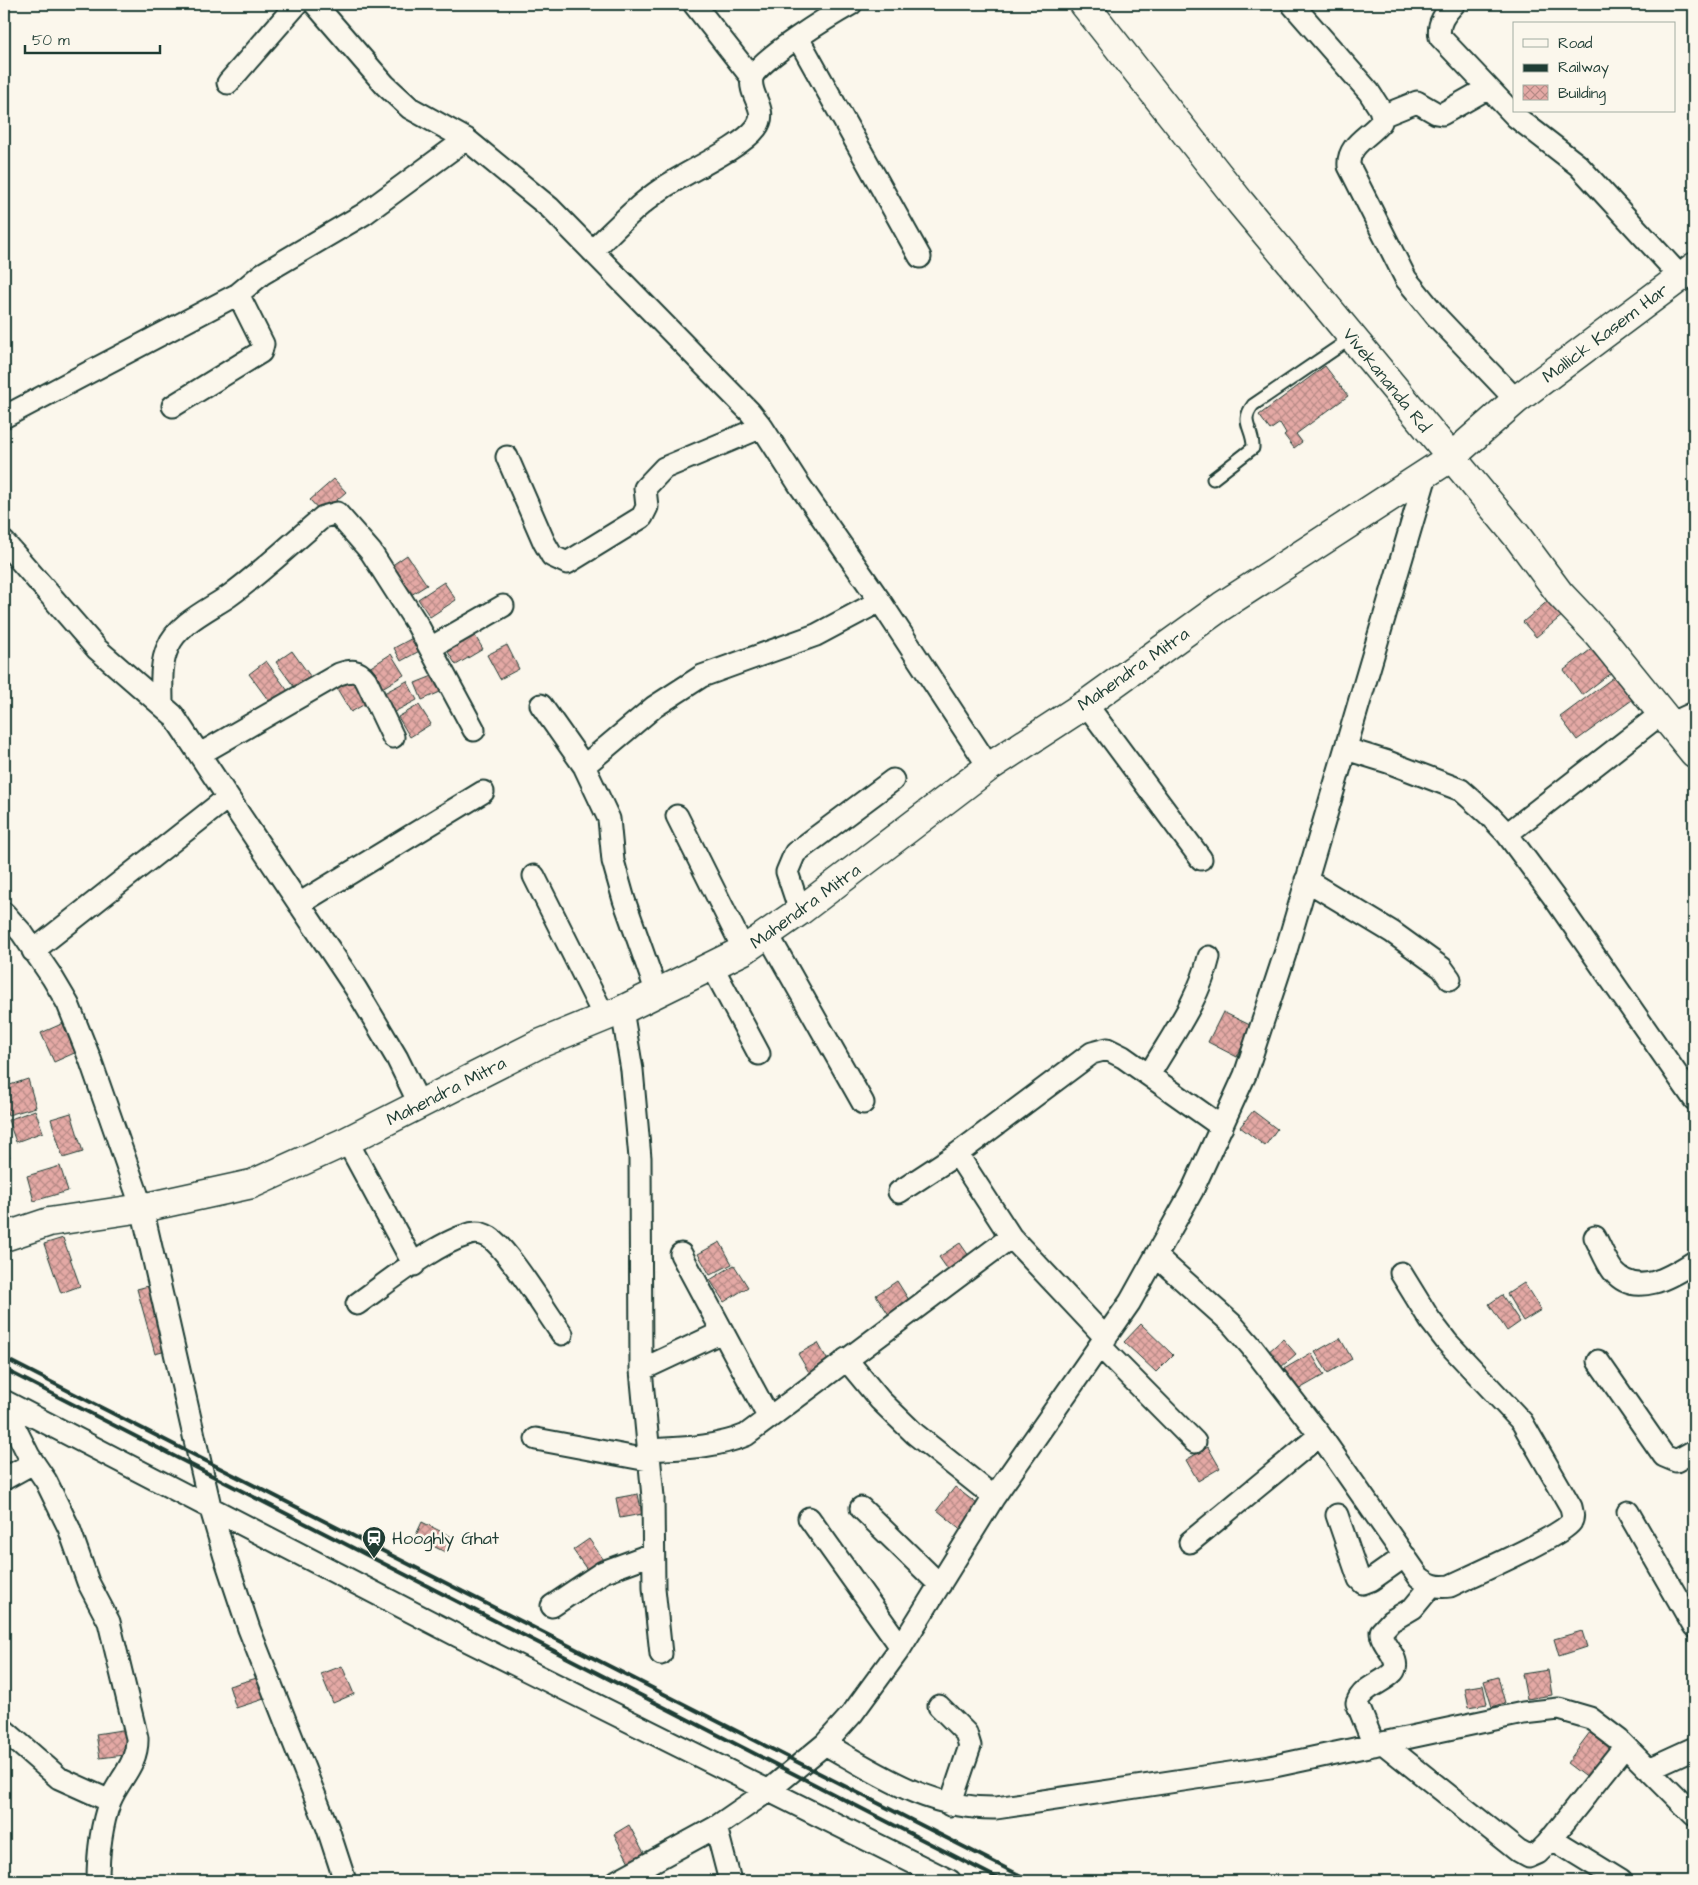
<svg xmlns="http://www.w3.org/2000/svg" width="1698" height="1885" font-family="'Architects Daughter',sans-serif">
<defs>
<pattern id="building-cross-hatch" width="8" height="8" patternUnits="userSpaceOnUse" patternTransform="scale(1.25)"><rect width="8" height="8" fill="#e4a9a5"/><path d="M0 0l8 8M0 8l8-8" fill="none" stroke="#b88b87"/></pattern>
</defs>
<rect width="100%" height="100%" fill="#fbf7ec"/>
<filter id="ink" filterUnits="userSpaceOnUse"><feTurbulence type="fractalNoise" baseFrequency=".02" numOctaves="2"/><feDisplacementMap in="SourceGraphic" scale="10" xChannelSelector="R" yChannelSelector="G"/><feConvolveMatrix kernelMatrix="1 2 1 2 8 2 1 2 1" color-interpolation-filters="sRGB"/></filter>
<g filter="url(#ink)">
<path fill="url(#building-cross-hatch)" stroke="#1f3d34" d="M1325,366L1348,396L1296,434L1302,442L1294,448L1284,435L1286,433L1280,423L1270,430L1259,415Z
M334,479L346,492L322,513L310,500Z
M407,555L427,585L411,595L391,566Z
M444,582L456,600L430,617L418,599Z
M1550,599L1563,615L1536,637L1523,622Z
M472,631L483,649L456,665L445,647Z
M418,635L425,648L401,661L394,648Z
M507,645L519,669L500,679L487,655Z
M1594,647L1612,672L1582,695L1564,670Z
M292,651L313,680L297,691L276,662Z
M391,654L404,675L382,688L369,668Z
M266,661L288,691L271,704L249,674Z
M440,673L447,689L422,700L415,683Z
M357,674L372,700L351,712L336,687Z
M1614,677L1632,700L1577,740L1560,717Z
M407,681L417,700L394,712L384,693Z
M419,705L431,724L410,737L398,717Z
M1223,1012L1252,1026L1237,1057L1208,1042Z
M66,1022L79,1051L54,1062L41,1033Z
M28,1079L36,1107L8,1115L4,1103V1087Z
M35,1110L43,1132L16,1142L8,1120Z
M1253,1111L1277,1129L1265,1146L1240,1127Z
M71,1113L83,1152L63,1158L51,1119Z
M4,1143L10,1157L4,1160Z
M60,1166L68,1191L34,1201L27,1176Z
M63,1238L80,1286L61,1293L44,1244Z
M720,1242L732,1264L710,1275L698,1254Z
M960,1243L974,1263L953,1277L939,1257Z
M734,1265L748,1287L724,1302L710,1280Z
M897,1281L914,1308L893,1321L876,1295Z
M1524,1283L1541,1310L1523,1321L1507,1294Z
M152,1285L170,1350L155,1354L137,1289Z
M1502,1295L1520,1322L1507,1331L1489,1304Z
M1141,1324L1173,1355L1156,1372L1124,1342Z
M1340,1338L1352,1359L1328,1373L1315,1352Z
M1283,1339L1296,1354L1280,1368L1267,1353Z
M818,1343L832,1368L813,1379L798,1354Z
M1311,1353L1324,1375L1296,1391L1284,1369Z
M1208,1447L1220,1468L1198,1481L1186,1460Z
M955,1487L981,1507L963,1531L937,1510Z
M638,1494L642,1514L620,1518L616,1498Z
M422,1522L452,1537L445,1552L415,1537Z
M589,1539L606,1563L590,1574L573,1550Z
M1582,1631L1587,1647L1559,1656L1554,1639Z
M342,1666L354,1694L333,1703L321,1674Z
M1548,1670L1552,1695L1527,1699L1522,1674Z
M1498,1677L1505,1703L1492,1707L1484,1681Z
M257,1678L264,1699L236,1708L229,1686Z
M1483,1685L1487,1704L1469,1707L1465,1688Z
M128,1729L132,1754L100,1758L96,1734Z
M1590,1732L1615,1752L1592,1782L1567,1763Z
M629,1825L648,1860L632,1868L614,1834Z"/>
<g fill="none" stroke-linecap="round" stroke-linejoin="round">
<g stroke="#1f3d34" stroke-width="15">
<path id="service" d="M1213,479L1253,448C1254,429 1239,423 1253,405L1353,337"/>
</g>
<g stroke="#1f3d34" stroke-width="25">
<path id="minor" d="M315,4L385,85L410,108L466,139L550,208L750,412L762,427L798,483L880,601L989,767
M694,4L752,78
M1292,4L1369,92L1380,109L1382,116L1381,122C1369,137 1347,145 1349,166L1406,279L1437,317L1516,400
M1454,4C1445,14 1437,23 1440,37L1516,117L1578,165L1680,276
M798,38L920,257
M228,83L297,4
M1382,116L1417,102L1436,113L1442,114L1488,88
M592,251C615,229 637,205 663,188C686,172 741,148 756,128C770,110 748,96 752,78C756,61 833,14 851,4
M173,406L261,352L263,344L238,294
M4,417L238,294L262,274L364,214L466,139
M507,457L544,542L552,556L567,563L642,517L647,507L645,488L664,468L762,427
M4,542L97,649L173,715L356,989L397,1058L419,1103
M432,647L503,606
M162,704C162,685 160,664 168,647C177,624 210,609 229,596C262,572 292,543 323,517L337,513L371,552L417,624L474,730
M1086,704L1201,859
M541,705L584,766L609,819L613,861L624,900L657,993
M1670,724L1694,713
M1346,749L1388,762L1461,790L1489,815L1507,834L1553,896L1694,1099
M200,754L339,674C351,670 358,669 366,680L393,737
M584,766L654,707L702,676L816,635L880,601
M677,816L744,950
M1507,834L1662,713
M534,876L605,1018
M1306,880L1392,932L1442,968L1450,979
M299,904L483,792
M800,911L787,872L795,853L893,780
M4,913L22,933L52,977L68,1004L90,1059L142,1208L210,1506L225,1557L249,1629L328,1829L345,1881
M768,935L863,1103
M33,951L227,798
M712,966L759,1054
M622,1010L632,1070L640,1158L641,1370L653,1497L654,1588L661,1654
M1149,1075C1171,1037 1199,1000 1209,957
M347,1141L414,1265
M957,1154L1011,1237L1106,1338
M899,1192L957,1154L1092,1053L1107,1049L1123,1057L1222,1127
M1595,1237C1601,1248 1606,1262 1613,1271C1636,1299 1672,1276 1694,1262
M681,1254L769,1418
M1156,1256L1231,1323L1251,1346L1320,1435L1419,1577C1429,1585 1437,1588 1450,1586C1471,1576 1562,1536 1571,1522C1574,1517 1572,1512 1571,1507L1522,1422L1447,1342L1430,1320L1401,1273
M357,1304C387,1283 433,1245 467,1235C474,1232 482,1233 489,1237C507,1248 547,1313 562,1334
M1101,1347L1195,1442
M846,1359L880,1400L915,1434L994,1497
M1598,1361L1664,1456L1676,1461L1694,1451
M641,1370L722,1332
M4,1401L458,1636L950,1881
M4,1406L29,1456L46,1481L69,1528L88,1582L109,1622L137,1738C138,1764 119,1779 110,1801C101,1826 98,1855 98,1881
M536,1439L648,1460
M647,1450C681,1448 715,1448 746,1435L1011,1237
M4,1479L33,1463
M861,1508L940,1585
M1628,1512L1694,1627
M1337,1515L1359,1579L1363,1583L1371,1580L1405,1556
M809,1518L901,1647
M1190,1542L1320,1435
M552,1606L603,1572L652,1554
M939,1706L966,1733L970,1746L950,1805
M4,1730L59,1778L110,1801
M1383,1743L1518,1851L1529,1857L1538,1853L1547,1844L1625,1746
M825,1744C882,1776 928,1809 996,1808L1270,1767L1523,1713L1559,1709L1590,1718L1619,1740L1694,1815
M1374,1745L1357,1703C1363,1686 1382,1684 1393,1672C1403,1660 1381,1645 1381,1632L1391,1621L1413,1608L1432,1585
M1648,1769L1694,1748
M716,1827L730,1881
M1551,1838L1621,1881
M617,1881L716,1827L768,1791L825,1744L852,1714L901,1647L994,1497L1130,1302L1192,1191L1245,1075L1285,954L1427,472"/>
</g>
<g stroke="#1f3d34" stroke-width="31">
<path id="tertiary" d="M1084,4L1240,202L1517,536L1560,594L1597,633L1694,753"/>
</g>
<g stroke="#1f3d34" stroke-width="31">
<path id="secondary" d="M4,1237L49,1222L142,1208L252,1184L347,1141L539,1044L622,1010L744,950L800,911L989,767L1086,704L1222,606L1450,458L1516,400L1694,267"/>
</g>
<use href="#service" stroke="#fbf7ec" stroke-width="11"/>
<use href="#minor" stroke="#fbf7ec" stroke-width="21"/>
<use href="#tertiary" stroke="#fbf7ec" stroke-width="28"/>
<use href="#secondary" stroke="#fbf7ec" stroke-width="28"/>
<path stroke="#1f3d34" stroke-width="4" d="M4,1358L1031,1881
M4,1369L1003,1881"/>
</g>
</g>
<defs>
<g id="station-pin" transform="scale(1.25)"><path d="M0 17L-7.5 6A9.5 9.5 0 1 1 7.5 6Z" fill="#1f3d34" stroke="#fbf7ec"/><path d="M-3-6H3Q5-6 5-4V2Q5 4 3 4L4.5 6H3L1.5 4h-3L-3 6H-4.5L-3 4Q-5 4-5 2V-4Q-5-6-3-6ZM-3.5-4v3h7v-3ZM-3.5 1v1.5H-2V1ZM2 1v1.5H3.5V1Z" fill="#fff"/></g>
</defs>
<g fill-rule="evenodd">
<use href="#station-pin" x="374" y="1538"/>
</g>
<g text-anchor="middle" stroke-width="5" stroke-linejoin="round" paint-order="stroke">
<g font-size="18" fill="#1f3d34" stroke="#fbf7ec">
<text transform="translate(1605 333) rotate(-37)" y="6">Mallick Kasem Har</text>
<text transform="translate(1387 380) rotate(51)" y="6">Vivekananda Rd</text>
<text transform="translate(1133 669) rotate(-35)" y="6">Mahendra Mitra</text>
<text transform="translate(805 906) rotate(-36)" y="6">Mahendra Mitra</text>
<text transform="translate(446 1091) rotate(-27)" y="6">Mahendra Mitra</text>
</g>
<g font-size="18" fill="#1f3d34" stroke="#fbf7ec" text-anchor="start">
<text x="392" y="1544">Hooghly Ghat</text>
</g>
</g>
<rect width="1698" height="1885" fill="none" stroke="#fbf7ec" stroke-width="20"/>
<rect x="10" y="10" width="1678" height="1865" fill="none" stroke="#1f3d34" stroke-width="2" filter="url(#ink)"/>
<rect x="1513" y="22" width="162" height="90" fill="#fbf7ec" stroke="#a3ada2"/>
<rect x="1523" y="39" width="25" height="8" fill="#fbf7ec" stroke="#a3ada2"/>
<text x="1558" y="48" font-size="15" fill="#1f3d34">Road</text>
<rect x="1523" y="64" width="25" height="8" fill="#1f3d34" stroke="#a3ada2"/>
<text x="1558" y="72" font-size="15" fill="#1f3d34">Railway</text>
<rect x="1523" y="85" width="25" height="15" fill="url(#building-cross-hatch)" stroke="#a3ada2"/>
<text x="1558" y="98" font-size="15" fill="#1f3d34">Building</text>
<path d="M25 45v8h135v-8" fill="none" stroke="#1f3d34" stroke-width="2.5"/>
<text x="32" y="45" font-size="15" fill="#1f3d34" stroke="#fbf7ec" stroke-width="4" paint-order="stroke">50 m</text>
</svg>
